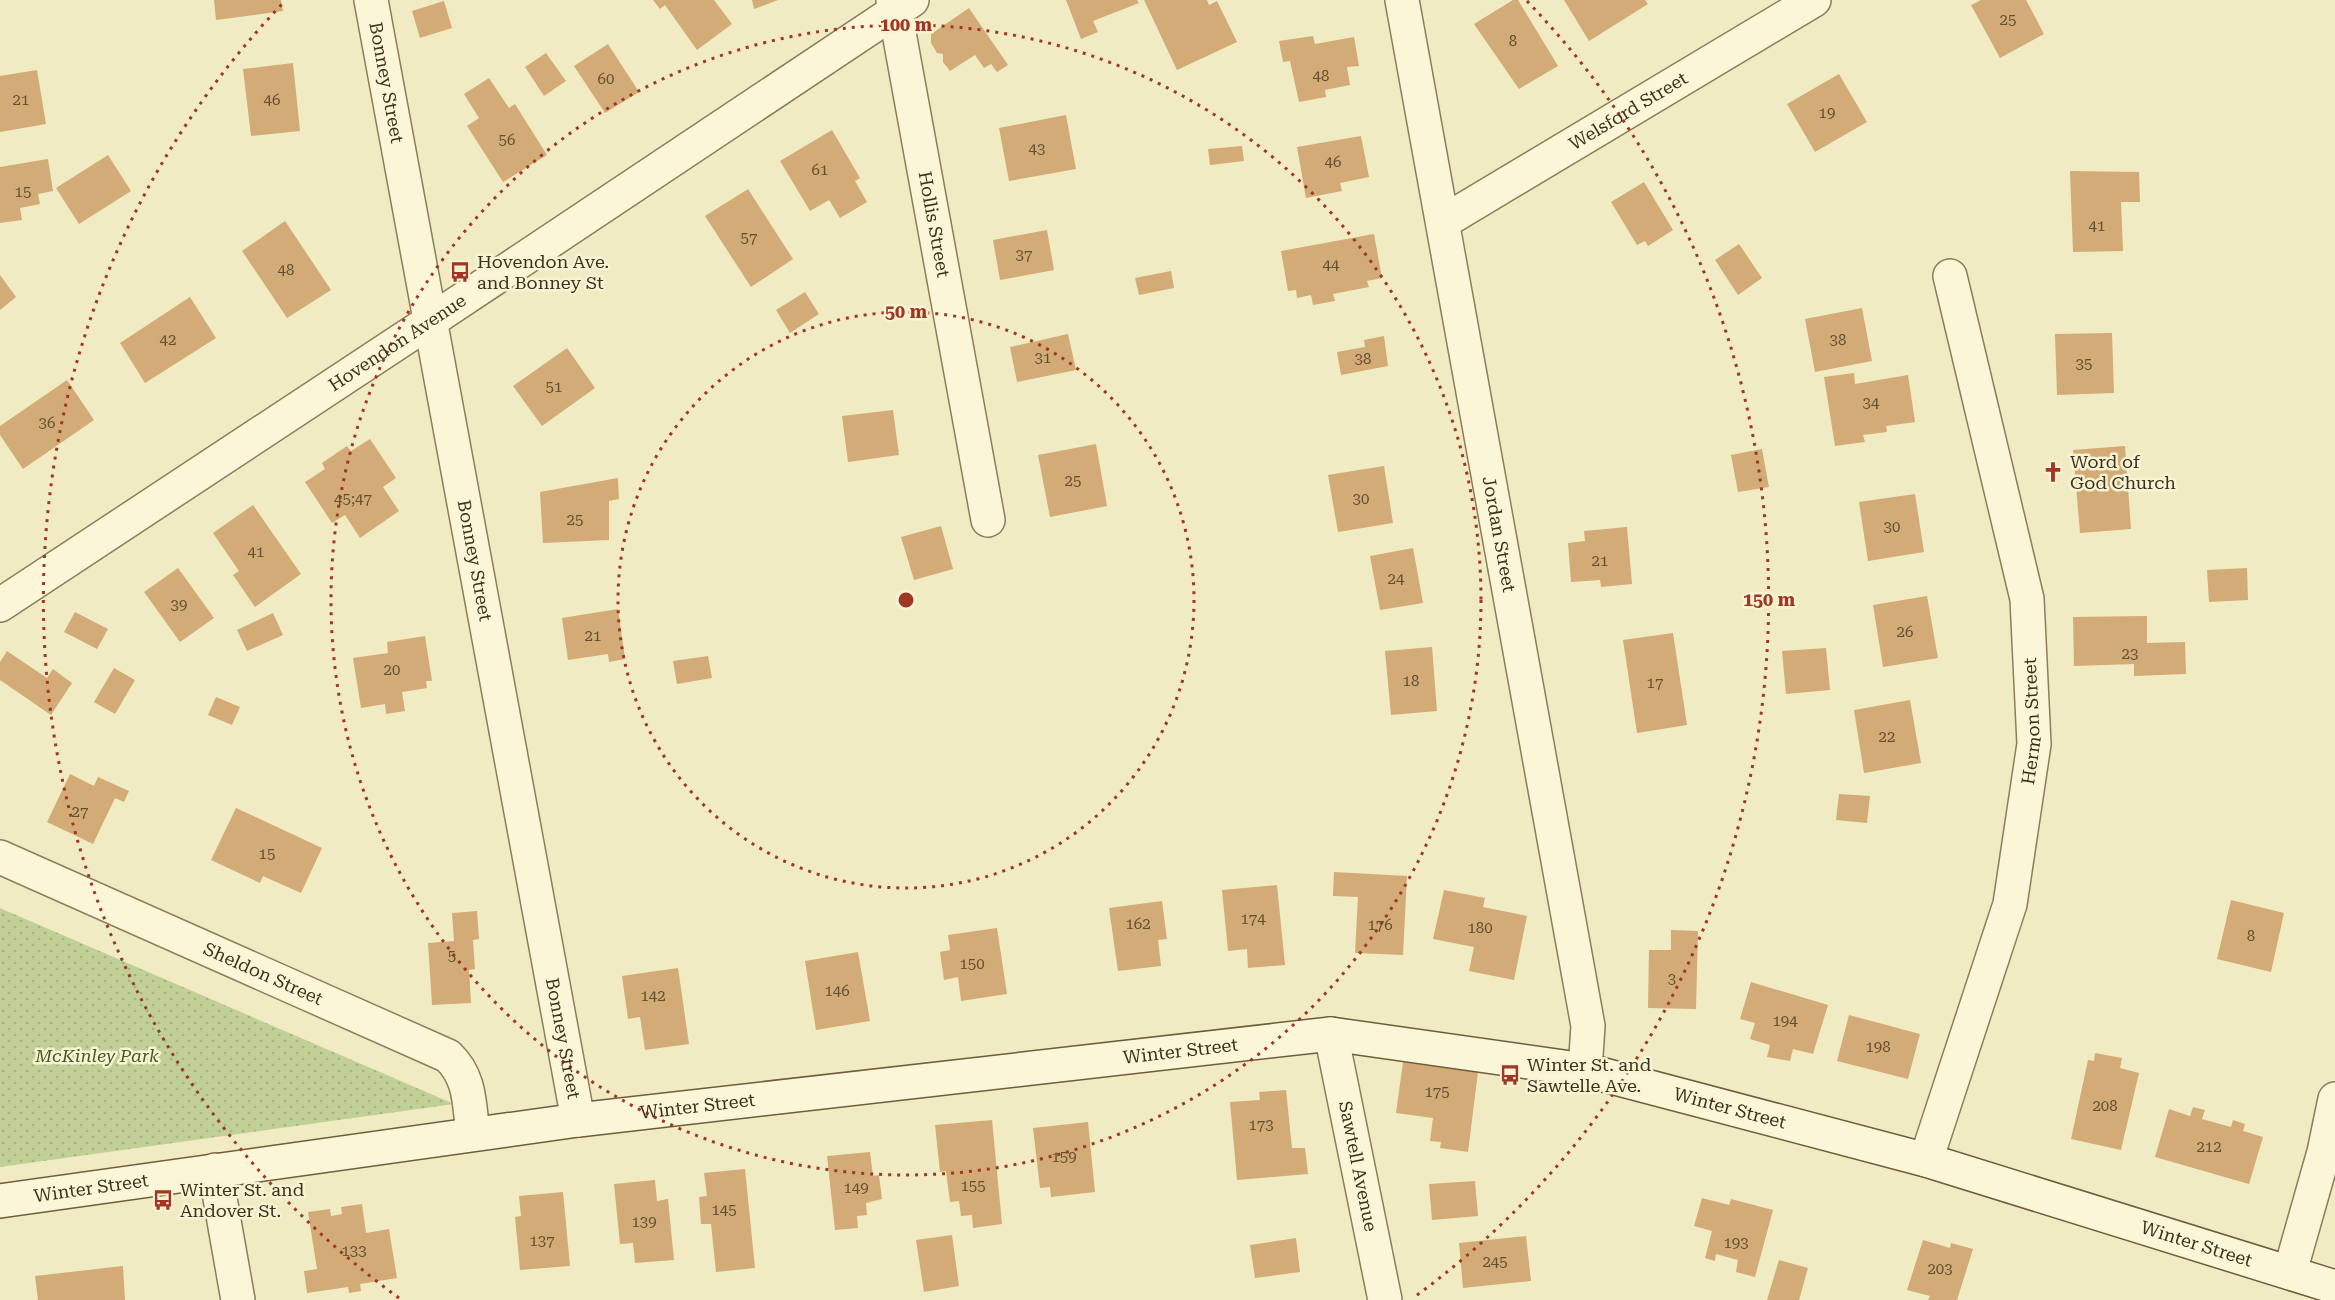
<svg xmlns="http://www.w3.org/2000/svg" width="2335" height="1300" font-family="'Roboto Serif',serif">
<defs>
<pattern id="green-dots" width="8" height="8" patternUnits="userSpaceOnUse" patternTransform="scale(1.5)"><rect width="8" height="8" fill="#c0d096"/><path d="M2 2h.1M6 6h.1" fill="none" stroke="#a6b381" stroke-width="1.8" stroke-linecap="round"/></pattern>
</defs>
<rect width="100%" height="100%" fill="#f1ebc3"/>
<path fill="url(#green-dots)" d="M0,908L454,1104L0,1167Z"/>
<path fill="#d2ab76" d="M214,0H281L283,11L216,20Z
M653,0H714L732,24L697,50L665,5L660,9Z
M752,0H778L754,9Z
M1066,0H1137L1139,3L1093,21L1098,32L1081,39Z
M1144,0H1207L1209,5L1217,1L1237,42L1177,70Z
M1513,0H1518L1558,66L1519,89L1474,24Z
M1564,0H1645L1648,4L1589,41Z
M1981,0H2026L2044,34L2000,58L1971,5Z
M444,1L452,28L420,38L412,11Z
M969,8L1008,65L997,72L991,64L984,68L975,55L950,71L943,62V54L937,53L931,43V34Z
M1313,36L1315,44L1354,37L1359,66L1347,67L1350,85L1325,90L1326,97L1299,102L1290,61L1283,62L1279,41Z
M608,44L639,92L605,113L574,66Z
M546,53L566,81L544,96L525,67Z
M293,63L300,131L251,136L243,69Z
M37,70L46,124L0,132V76Z
M1839,74L1867,122L1815,152L1787,104Z
M489,78L509,108L515,104L547,155L503,182L467,126L479,118L464,94Z
M1066,115L1076,169L1009,181L999,128Z
M832,130L860,178L855,181L867,202L840,218L829,200L810,211L780,161Z
M1361,136L1369,177L1340,183L1342,191L1306,198L1297,147Z
M1242,146L1244,161L1210,165L1208,149Z
M108,155L131,191L79,224L56,188Z
M48,159L53,191L38,194L40,204L20,208L22,220L0,223V167Z
M2070,171L2139,172L2140,202H2121L2123,251L2073,252Z
M1644,182L1673,230L1648,246L1645,241L1637,245L1611,202Z
M748,189L793,259L751,287L705,216Z
M285,221L331,290L287,318L242,251Z
M1047,230L1054,270L1000,280L993,240Z
M1374,234L1382,278L1367,281L1369,287L1333,294L1335,301L1313,305L1311,295L1297,298L1296,290L1288,291L1281,251Z
M1739,244L1762,278L1738,295L1715,260Z
M1171,271L1174,288L1139,295L1135,278Z
M0,275L16,297L0,310Z
M805,292L819,314L790,333L776,310Z
M190,297L216,338L145,383L120,343Z
M1862,308L1872,361L1815,372L1805,319Z
M2112,333L2114,393L2057,395L2055,334Z
M1068,334L1076,370L1017,382L1010,347Z
M1384,336L1388,366L1341,375L1337,352L1365,347L1364,340Z
M567,348L595,388L542,426L513,386Z
M1854,373L1855,384L1908,375L1915,422L1886,426L1887,432L1863,435L1865,442L1835,446L1824,377Z
M67,380L94,420L23,469L0,435V426Z
M893,410L899,455L848,462L842,416Z
M370,439L396,478L383,487L399,511L360,538L345,515L332,523L305,482L325,469L322,463L347,446L351,451Z
M1096,444L1107,506L1050,517L1038,455Z
M2125,446L2131,529L2080,533L2073,450Z
M1762,449L1769,487L1738,492L1731,455Z
M1384,466L1393,523L1338,532L1328,475Z
M618,478L619,499L609,501V540L543,543L540,492Z
M1915,494L1924,552L1868,561L1859,502Z
M253,505L301,574L255,607L233,575L239,571L213,533Z
M941,526L953,569L914,580L901,537Z
M1627,527L1632,584L1601,587L1600,580L1571,582L1568,543L1585,541L1584,531Z
M1413,548L1423,603L1380,610L1370,556Z
M178,568L214,618L180,642L144,592Z
M2247,568L2248,600L2209,602L2207,570Z
M1927,596L1938,658L1883,667L1873,605Z
M618,609L625,659L609,662L608,654L568,660L562,618Z
M75,612L108,629L97,649L64,632Z
M273,613L283,635L247,651L237,630Z
M2147,616V643L2185,642L2186,674L2134,676V664L2074,666L2073,617Z
M1673,633L1687,725L1637,733L1623,640Z
M425,636L432,681H426L427,688L402,692L405,711L386,714L385,704L361,708L353,658L388,653L387,642Z
M1432,647L1437,711L1391,715L1385,651Z
M1826,648L1830,690L1786,694L1782,651Z
M7,651L47,678L53,669L72,683L51,715L0,680V662Z
M708,656L712,678L677,684L673,661Z
M114,668L135,680L115,714L94,702Z
M216,697L240,707L232,725L208,715Z
M1910,700L1921,763L1864,773L1854,710Z
M70,774L94,786L98,777L129,791L124,802L115,798L93,844L47,822Z
M1839,794L1870,796L1867,823L1836,820Z
M236,808L322,848L301,893L263,876L260,883L211,860Z
M1334,872L1407,876L1403,955L1355,953L1358,897L1333,896Z
M1277,885L1285,965L1248,968L1247,949L1228,951L1222,890Z
M1444,890L1485,898L1483,907L1527,916L1514,980L1469,971L1474,947L1433,939Z
M2231,900L2284,913L2271,972L2217,959Z
M1162,901L1167,939L1158,940L1161,966L1118,971L1109,908Z
M477,911L479,939L473,940L475,969L469,970L471,1003L432,1005L428,943L454,941L452,913Z
M997,928L1007,994L961,1001L958,977L944,980L940,952L950,950L948,935Z
M1671,930L1698,931L1696,1009L1648,1008L1649,950H1671Z
M858,952L870,1021L816,1030L805,961Z
M678,968L689,1044L645,1050L640,1017L628,1019L622,976Z
M1751,982L1828,1005L1813,1054L1793,1049L1790,1061L1767,1057L1770,1045L1750,1039L1755,1023L1740,1019Z
M1849,1015L1920,1034L1908,1079L1837,1061Z
M2095,1053L2122,1058L2120,1068L2139,1073L2121,1150L2071,1139L2088,1060L2094,1061Z
M1403,1062L1478,1072L1468,1152L1440,1148L1441,1142L1430,1141L1433,1118L1396,1113Z
M1286,1090L1292,1148H1305L1308,1174L1237,1180L1230,1102L1260,1100L1259,1092Z
M2193,1107L2205,1110L2202,1119L2231,1127L2233,1120L2245,1124L2243,1131L2263,1137L2249,1184L2155,1157L2169,1109L2190,1116Z
M992,1120L1002,1224L973,1228L972,1215L961,1216L959,1201L950,1202L946,1171L940,1172L935,1125Z
M1088,1122L1095,1192L1051,1197L1050,1187L1040,1188L1033,1128Z
M870,1152L873,1176L879,1175L882,1199L866,1203L867,1215L857,1216L858,1228L835,1230L827,1156Z
M745,1169L755,1268L716,1272L711,1224H701L699,1197L707,1196L704,1173Z
M655,1180L657,1201L668,1199L674,1260L635,1263L633,1243L620,1244L614,1184Z
M1475,1181L1478,1216L1432,1220L1429,1184Z
M563,1192L570,1266L520,1270L515,1217L521,1216L519,1196Z
M1702,1198L1729,1205L1731,1199L1773,1210L1755,1277L1736,1272L1738,1260L1716,1254L1715,1261L1705,1258L1712,1231L1694,1226Z
M362,1204L366,1233L389,1229L397,1278L360,1284L361,1291L349,1293L348,1287L307,1293L304,1271L317,1269L308,1212L330,1209L331,1216L342,1214L341,1207Z
M952,1235L959,1286L924,1292L916,1240Z
M1526,1236L1531,1281L1463,1288L1459,1243Z
M1296,1238L1300,1272L1255,1278L1250,1245Z
M1923,1240L1950,1248L1951,1243L1973,1249L1957,1300H1928L1930,1296L1907,1290Z
M1779,1260L1808,1268L1799,1300H1767Z
M123,1266L125,1300H38L35,1276Z"/>
<g fill="none" stroke-linecap="round" stroke-linejoin="round">
<g stroke="#8d7d58" stroke-width="36">
<g id="minor">
<path id="s1" d="M371,0L578,1120"/>
<path id="s2" d="M893,0L988,520"/>
<path id="s3" d="M1402,0L1588,1026L1585,1070"/>
<path id="s4" d="M1443,222L1814,0"/>
<path id="s5" d="M0,857L448,1056C471,1078 469,1104 473,1134"/>
<path id="s6" d="M1926,1160L2010,904L2034,744L2027,599L1950,276"/>
<path d="M215,1170L238,1300"/>
<path d="M2290,1272L2324,1152L2335,1099"/>
</g>
</g>
<g stroke="#8d7d58" stroke-width="36">
<g id="tertiary">
<path id="s7" d="M0,605L429,322L912,0"/>
<path id="s8" d="M1331,1034L1385,1300"/>
</g>
</g>
<g stroke="#6f5d3b" stroke-width="36">
<g id="secondary">
<path id="s9" d="M0,1201L578,1120L1331,1034L1585,1070L1926,1160L2335,1287"/>
</g>
</g>
<use href="#minor" stroke="#fbf6d7" stroke-width="33"/>
<use href="#tertiary" stroke="#fbf6d7" stroke-width="33"/>
<use href="#secondary" stroke="#fbf6d7" stroke-width="33"/>
</g>
<g fill="none" stroke="#a03723" stroke-width="3" stroke-dasharray="3 6">
<circle cx="906" cy="600" r="288"/>
<circle cx="906" cy="600" r="575"/>
<path d="M399 1298A863 863 0 0 1 285 1M1527 1A863 863 0 0 1 1413 1298"/>
</g>
<defs>
<g id="bus-bare" transform="scale(1.62)"><path d="M-5-6H5V4H4V6H2V4H-2V6H-4V4H-5ZM-3.5-4V0h7V-4ZM-3.5 1.2v1.5H-2V1.2ZM2 1.2v1.5H3.5V1.2Z" fill="#a03723" stroke="#f8f3d3" stroke-width="2.5" paint-order="stroke"/></g>
<g id="church-bare" transform="scale(1.62)"><path d="M-1.2-6h2.4v3.5h3.3v2.4h-3.3V6h-2.4V-.1h-3.3v-2.4h3.3Z" fill="#a03723" stroke="#f8f3d3" stroke-width="2.5" paint-order="stroke"/></g>
</defs>
<g fill-rule="evenodd">
<use href="#bus-bare" x="460" y="272"/>
<use href="#church-bare" x="2053" y="472"/>
<use href="#bus-bare" x="1510" y="1075"/>
<use href="#bus-bare" x="163" y="1200"/>
</g>
<g text-anchor="middle" stroke-width="5" stroke-linejoin="round" paint-order="stroke">
<g font-size="15" fill="#625033">
<text x="2008" y="25">25</text>
<text x="1513" y="46">8</text>
<text x="1321" y="81">48</text>
<text x="606" y="84">60</text>
<text x="21" y="105">21</text>
<text x="272" y="105">46</text>
<text x="1827" y="118">19</text>
<text x="507" y="145">56</text>
<text x="1037" y="154">43</text>
<text x="1333" y="167">46</text>
<text x="820" y="175">61</text>
<text x="23" y="197">15</text>
<text x="2097" y="231">41</text>
<text x="749" y="243">57</text>
<text x="1024" y="260">37</text>
<text x="1331" y="270">44</text>
<text x="286" y="275">48</text>
<text x="168" y="345">42</text>
<text x="1838" y="345">38</text>
<text x="1043" y="363">31</text>
<text x="1363" y="364">38</text>
<text x="2084" y="369">35</text>
<text x="554" y="392">51</text>
<text x="1871" y="408">34</text>
<text x="47" y="428">36</text>
<text x="1073" y="486">25</text>
<text x="353" y="504">45;47</text>
<text x="1361" y="504">30</text>
<text x="575" y="525">25</text>
<text x="1892" y="532">30</text>
<text x="256" y="557">41</text>
<text x="1600" y="566">21</text>
<text x="1396" y="584">24</text>
<text x="179" y="610">39</text>
<text x="1905" y="637">26</text>
<text x="593" y="641">21</text>
<text x="2130" y="659">23</text>
<text x="392" y="675">20</text>
<text x="1411" y="686">18</text>
<text x="1655" y="688">17</text>
<text x="1887" y="742">22</text>
<text x="80" y="817">27</text>
<text x="267" y="859">15</text>
<text x="1253" y="924">174</text>
<text x="1138" y="929">162</text>
<text x="1380" y="930">176</text>
<text x="1480" y="933">180</text>
<text x="2251" y="941">8</text>
<text x="452" y="961">5</text>
<text x="972" y="969">150</text>
<text x="1672" y="984">3</text>
<text x="837" y="996">146</text>
<text x="653" y="1001">142</text>
<text x="1785" y="1026">194</text>
<text x="1878" y="1052">198</text>
<text x="1437" y="1097">175</text>
<text x="2105" y="1111">208</text>
<text x="1261" y="1130">173</text>
<text x="2209" y="1152">212</text>
<text x="1064" y="1162">159</text>
<text x="973" y="1191">155</text>
<text x="856" y="1193">149</text>
<text x="724" y="1215">145</text>
<text x="644" y="1227">139</text>
<text x="542" y="1246">137</text>
<text x="1736" y="1248">193</text>
<text x="354" y="1256">133</text>
<text x="1495" y="1267">245</text>
<text x="1940" y="1274">203</text>
</g>
<g font-size="18" fill="#3c311d" stroke="#f8f3d3">
<text dy="6" stroke="none"><textPath href="#s1" startOffset="84">Bonney Street</textPath></text>
<text dy="6" stroke="none"><textPath href="#s4" startOffset="216">Welsford Street</textPath></text>
<text dy="6" stroke="none"><textPath href="#s2" startOffset="228">Hollis Street</textPath></text>
<text dy="6" stroke="none"><textPath href="#s7" startOffset="476">Hovendon Avenue</textPath></text>
<text dy="6" stroke="none"><textPath href="#s3" startOffset="543">Jordan Street</textPath></text>
<text dy="6" stroke="none"><textPath href="#s1" startOffset="570">Bonney Street</textPath></text>
<text dy="6" stroke="none"><textPath href="#s6" startOffset="454">Hermon Street</textPath></text>
<text dy="6" stroke="none"><textPath href="#s5" startOffset="288">Sheldon Street</textPath></text>
<text dy="6" stroke="none"><textPath href="#s1" startOffset="1056">Bonney Street</textPath></text>
<text dy="6" stroke="none"><textPath href="#s9" startOffset="1190">Winter Street</textPath></text>
<text dy="6" stroke="none"><textPath href="#s9" startOffset="704">Winter Street</textPath></text>
<text dy="6" stroke="none"><textPath href="#s9" startOffset="1748">Winter Street</textPath></text>
<text dy="6" stroke="none"><textPath href="#s8" startOffset="135">Sawtell Avenue</textPath></text>
<text dy="6" stroke="none"><textPath href="#s9" startOffset="92">Winter Street</textPath></text>
<text dy="6" stroke="none"><textPath href="#s9" startOffset="2234">Winter Street</textPath></text>
</g>
<g font-size="18" fill="#3c311d" stroke="#f8f3d3" text-anchor="start">
<text x="477" y="268">Hovendon Ave.<tspan x="477" dy="21">and Bonney St</tspan></text>
<text x="2070" y="468">Word of<tspan x="2070" dy="21">God Church</tspan></text>
<text x="1527" y="1071">Winter St. and<tspan x="1527" dy="21">Sawtelle Ave.</tspan></text>
<text x="180" y="1196">Winter St. and<tspan x="180" dy="21">Andover St.</tspan></text>
</g>
<g font-size="18" font-style="italic" fill="#435a22" stroke="#f8f3d3">
<text x="97" y="1062">McKinley Park</text>
</g>
</g>
<circle cx="906" cy="600" r="9" fill="#a03723" stroke="#f8f3d3" stroke-width="3"/>
<g font-size="18" text-anchor="middle" font-weight="bold" fill="#a03723" stroke="#f8f3d3" stroke-width="5" stroke-linejoin="round" paint-order="stroke">
<text x="906" y="31">100 m</text>
<text x="906" y="318">50 m</text>
<text x="1769" y="606">150 m</text>
</g>
</svg>
